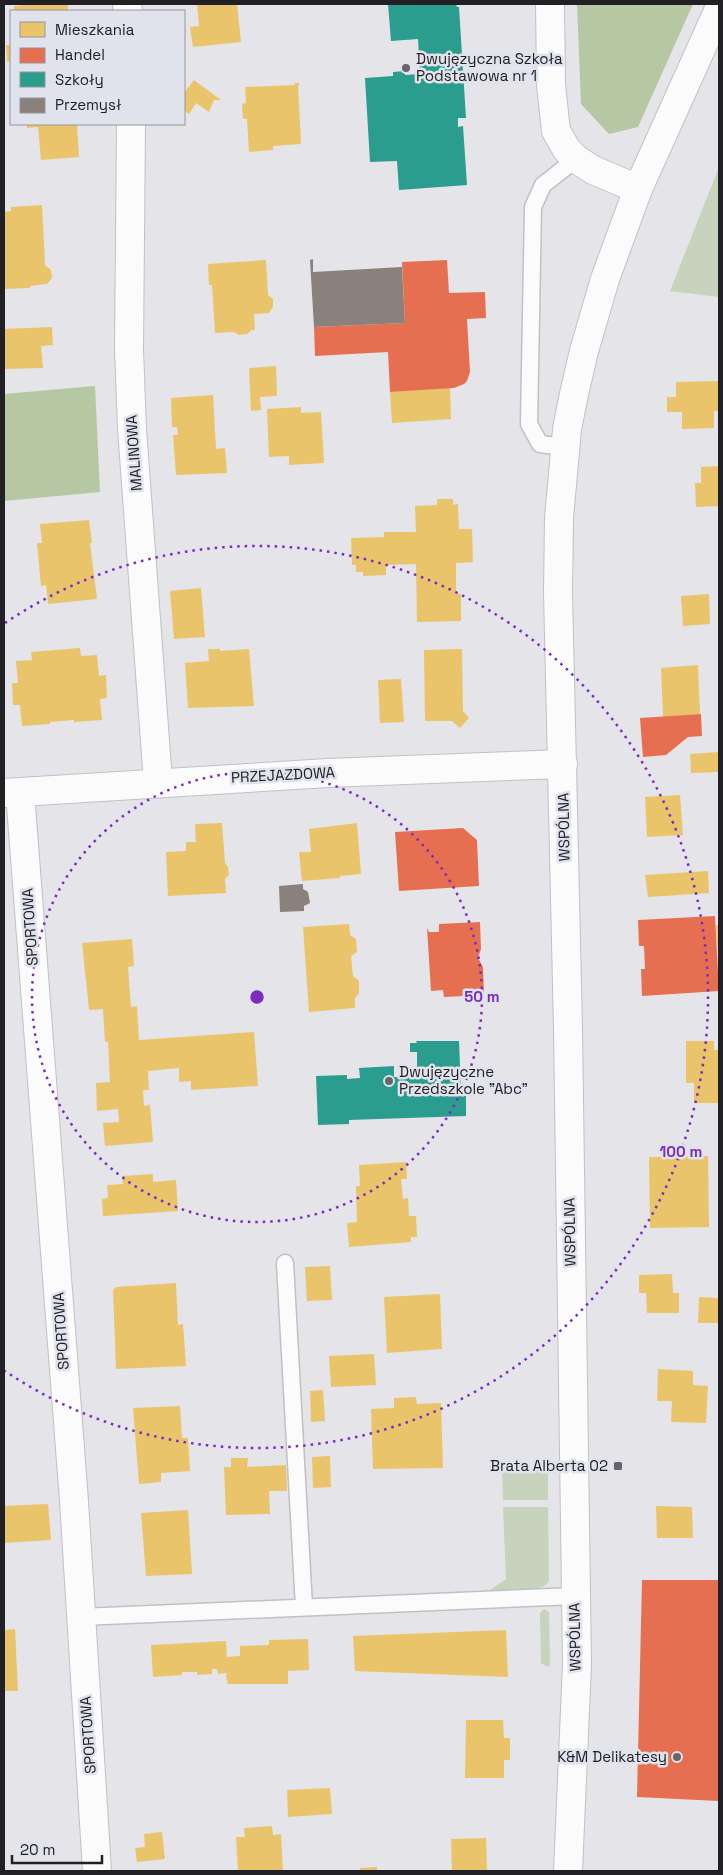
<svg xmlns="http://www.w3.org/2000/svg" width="723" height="1875" font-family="'Space Grotesk',sans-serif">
<rect width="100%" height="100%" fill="#e4e4e9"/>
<path fill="#c7d3bd" d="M719,167V297L670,291Z
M548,1470V1500H503L502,1471Z
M503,1507H548L549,1581C542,1594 504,1590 490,1590L506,1579Z
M544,1609L549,1612L550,1665L548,1667L541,1663L540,1613Z"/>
<path fill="#b6c7a4" d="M577,4H693L638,127L609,134L581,104Z
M95,386L100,492L4,501V394Z"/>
<path fill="#e9c46a" d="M34,4H68V11H14V6Z
M197,4H237L241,42L193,47L190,27L199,26Z
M6,45H11V61L7,62Z
M194,80L221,100H214L209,112L196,103L189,114L184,110V93Z
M295,83H299V85L298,86L301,144L273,146V150L249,152L247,119H243L242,104L246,103L245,87L295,85Z
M27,124H77L79,157L41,160L38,127L27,128Z
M42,205L45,265L51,270L52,278L47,284L30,286V288L4,289V212L11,211V207Z
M266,260L268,295L273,299V307L269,313L254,314L255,330H252L247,334L239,335L234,332L215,333L212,285H209L208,264Z
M52,327L53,345L41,346L43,368L4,369V329Z
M276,366L277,396L260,397L261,410L251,411L249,368Z
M719,381V411H714V428L682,429V412H667V397H676V382Z
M447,388H450L451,419L392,423L390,392Z
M213,395L216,449L225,448L227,473L176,475L173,435H178L177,427H172L171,398Z
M301,407V413L321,412L324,463L289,465V456L269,457L267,409Z
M719,466V506L696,507L695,483H701V467Z
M437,499H453V505L458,504L459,529H472L473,562L456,563V594H461V621L417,622L416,564L386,565V575L363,576V572H356V565H352L351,538L384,537V532H416L415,506L437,505Z
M89,520L92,543H90L97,599L48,604L46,585L41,586L37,543H42L40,524Z
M201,588L205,637L174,639L170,591Z
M709,594L710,624L683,626L681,596Z
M80,648L81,656L97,655L99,676L106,675L107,698L100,699L102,720L74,722V720L50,722V724L22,726L20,705H13L12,683H18L16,661L32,660L31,652Z
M208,649H220V651L249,649L254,706L188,708L185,663L209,661Z
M462,649L463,711L469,718L460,728L452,721H425L424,650Z
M698,665L700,714L663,717L661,668Z
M401,679L404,722L380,723L378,680Z
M719,752V772L691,773L690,754Z
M680,795L683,835L647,837L645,797Z
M222,823L225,863L228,867L229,875L225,879L226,893L168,896L166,852L186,851V842H196L195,824Z
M357,823L361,874L340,876V878L302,881L299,852H311L309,829Z
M708,871L709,893L648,897L645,875Z
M349,924L350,935L356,939L357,952L351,956L353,976L359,981V993L355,998V1008L309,1012L303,927Z
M716,925H719V955H718Z
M132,939L134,966L128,967L131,1007L137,1006L139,1040L254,1032L258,1086L191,1090V1081L179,1082V1068L148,1071L149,1090H143L144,1106L150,1105L153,1142L105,1146L103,1123L119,1122L118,1109L97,1111L96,1083L110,1082L108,1042H105L103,1009L89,1010L82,943Z
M686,1041H714V1050H719V1103H694V1083H686Z
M708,1156L709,1227L650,1228L649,1157Z
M406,1162L407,1179H401L403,1199L408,1198L409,1216H416L417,1237H411V1242L349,1247L347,1223L357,1222L356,1186H360L359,1165Z
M153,1174V1182L176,1180L178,1211L103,1216L102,1199L108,1198L107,1185L123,1184L122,1176Z
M330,1266L332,1300L307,1301L305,1267Z
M672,1274L673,1293H679V1313H647L646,1293H639V1275Z
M176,1283L178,1325L183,1324L186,1366L116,1369L113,1290L116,1287Z
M440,1294L442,1349L387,1353L384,1297Z
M699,1297L719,1298V1323H698Z
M374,1354L376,1385L331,1387L329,1356Z
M658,1369L693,1371V1385L708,1386L706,1423L671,1422L672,1401H657Z
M323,1390L325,1421L311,1422L310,1391Z
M416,1397L417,1404L441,1403L443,1468L373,1469L371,1409L394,1408V1398Z
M180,1406L182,1438H188L190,1471L161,1473V1482L139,1484L133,1408Z
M330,1456L331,1487L313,1488L312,1457Z
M231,1458H248L247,1467L286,1465L287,1491H269L270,1514L226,1515L224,1467H231Z
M48,1504L51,1540L4,1543V1506Z
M656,1506L692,1507L693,1538H657Z
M188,1510L192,1574L146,1576L141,1513Z
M15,1629L18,1691H4V1630Z
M506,1630L508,1677L355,1671L353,1636Z
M308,1639L309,1670L288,1671V1684H228L226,1677L227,1673L218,1674L217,1669H212V1674L197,1675V1672H182V1675L153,1677L151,1645L226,1641L227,1657L240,1656V1646L269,1645V1640Z
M466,1720H503L504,1738H510V1760H504V1778H465Z
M330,1788L332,1814L288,1817L287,1790Z
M272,1826L273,1835L281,1834L283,1871H238L236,1837H245L244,1828Z
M162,1832L165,1859L137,1862L135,1848L145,1847L144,1834Z
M486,1838L487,1871H452L451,1839Z
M377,1867V1871H360V1868Z"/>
<path fill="#e76f51" d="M447,260L449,293L485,292L486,318L467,319L470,372L467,381L464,384L454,388L390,392L388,352L315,356L314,327L405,323L402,262Z
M701,714L702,736L688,737L666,755L643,757L640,718Z
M463,828L477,840L479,886L399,891L395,832Z
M715,916L719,991L642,996L641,969H645L644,946H639L638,920Z
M480,922L481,949L478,958L483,967L484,995L444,997L443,990L431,991L427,928L429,932H439V924Z
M642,1580H719V1801L637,1797Z"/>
<path fill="#2a9d8f" d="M388,4H456L457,7H459L466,118H458V127L463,126L467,185L399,190L397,161L370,162L365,78L393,76V72L405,71V75L420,74L418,39L391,41Z
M416,1041H459L461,1091H466V1116L349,1120V1124L318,1125L316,1076L347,1075V1079L360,1078L359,1068L394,1066V1077H417V1052H410V1043H417Z"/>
<path fill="#8a817c" d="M313,259V272L402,267L405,323L314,327L310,260Z
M303,884V889L308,892L310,903L304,906V911L280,912L279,886Z"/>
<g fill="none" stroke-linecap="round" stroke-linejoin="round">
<g stroke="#c1c1c5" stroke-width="19">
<path id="lane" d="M565,447L540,444L529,424L533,207L543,185L576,159
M285,1263L304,1607
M81,1617L575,1596"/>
</g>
<g stroke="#c1c1c5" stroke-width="30">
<path id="street" d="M127,4L128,11
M550,4L551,85L556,131L567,150L576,159L593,170L638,189
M131,124L129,350L132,429L158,782
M20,792L74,1501L97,1871
M4,793L328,773L563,764"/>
</g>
<g stroke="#c1c1c5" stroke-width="30">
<path id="secondary" d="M568,1871L577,1664L568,1029L558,592L559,518L567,429L574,394L584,351L605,279L638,189L719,9"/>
</g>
<use href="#lane" stroke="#fbfbfc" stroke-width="16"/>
<use href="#street" stroke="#fbfbfc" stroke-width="28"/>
<use href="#secondary" stroke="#fbfbfc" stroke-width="28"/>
</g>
<g fill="none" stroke="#7b2cbf" stroke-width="2.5" stroke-dasharray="2.5 5">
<circle cx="257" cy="997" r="225"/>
<path d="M5 623A451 451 0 1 1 5 1371"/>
</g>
<g fill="#65656a" stroke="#e1e3ec" stroke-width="2">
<circle cx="406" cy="68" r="5"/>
<circle cx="389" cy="1081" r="5"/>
<rect x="613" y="1461" width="10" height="10" rx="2.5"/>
<circle cx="677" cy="1757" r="5"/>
</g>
<g text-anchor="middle" stroke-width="5" stroke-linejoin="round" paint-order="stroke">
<g font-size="15" fill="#212125" stroke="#e1e3ec" text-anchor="start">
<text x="416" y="64">Dwujęzyczna Szkoła<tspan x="416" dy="17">Podstawowa nr 1</tspan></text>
<text x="399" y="1077">Dwujęzyczne<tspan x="399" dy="17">Przedszkole "Abc"</tspan></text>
<text x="608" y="1471" text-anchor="end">Brata Alberta 02</text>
<text x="667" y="1762" text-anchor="end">K&amp;M Delikatesy</text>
</g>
<g font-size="15" fill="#212125" stroke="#e1e3ec">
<text transform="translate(134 453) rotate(-94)" y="5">MALINOWA</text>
<text transform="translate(283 775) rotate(-3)" y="5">PRZEJAZDOWA</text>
<text transform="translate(564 827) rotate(-91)" y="5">WSPÓLNA</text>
<text transform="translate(30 927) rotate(-94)" y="5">SPORTOWA</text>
<text transform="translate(570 1232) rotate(-91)" y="5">WSPÓLNA</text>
<text transform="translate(61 1331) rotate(-94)" y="5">SPORTOWA</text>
<text transform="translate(575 1637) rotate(-91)" y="5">WSPÓLNA</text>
<text transform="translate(88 1735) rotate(-94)" y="5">SPORTOWA</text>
</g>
</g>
<circle cx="257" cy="997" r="8" fill="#7b2cbf" stroke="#e1e3ec" stroke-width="2.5"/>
<g font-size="15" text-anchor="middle" font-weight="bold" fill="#7b2cbf" stroke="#e1e3ec" stroke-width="5" stroke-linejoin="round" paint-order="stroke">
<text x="482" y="1002">50 m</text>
<text x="681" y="1157">100 m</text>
</g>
<rect width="723" height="1875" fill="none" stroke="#212125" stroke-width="10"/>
<rect x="10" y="10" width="175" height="115" fill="#e1e3ec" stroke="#94959c"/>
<rect x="20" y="22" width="25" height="15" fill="#e9c46a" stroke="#94959c"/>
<text x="55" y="35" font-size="15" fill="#212125">Mieszkania</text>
<rect x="20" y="48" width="25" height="15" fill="#e76f51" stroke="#94959c"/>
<text x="55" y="60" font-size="15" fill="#212125">Handel</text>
<rect x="20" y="72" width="25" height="15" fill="#2a9d8f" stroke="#94959c"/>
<text x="55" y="85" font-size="15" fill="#212125">Szkoły</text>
<rect x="20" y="98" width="25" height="15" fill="#8a817c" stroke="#94959c"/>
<text x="55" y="110" font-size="15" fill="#212125">Przemysł</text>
<path d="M12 1855v8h90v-8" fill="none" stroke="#212125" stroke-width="2.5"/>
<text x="20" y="1855" font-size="15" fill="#212125" stroke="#e1e3ec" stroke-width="4" paint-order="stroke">20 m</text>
</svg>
